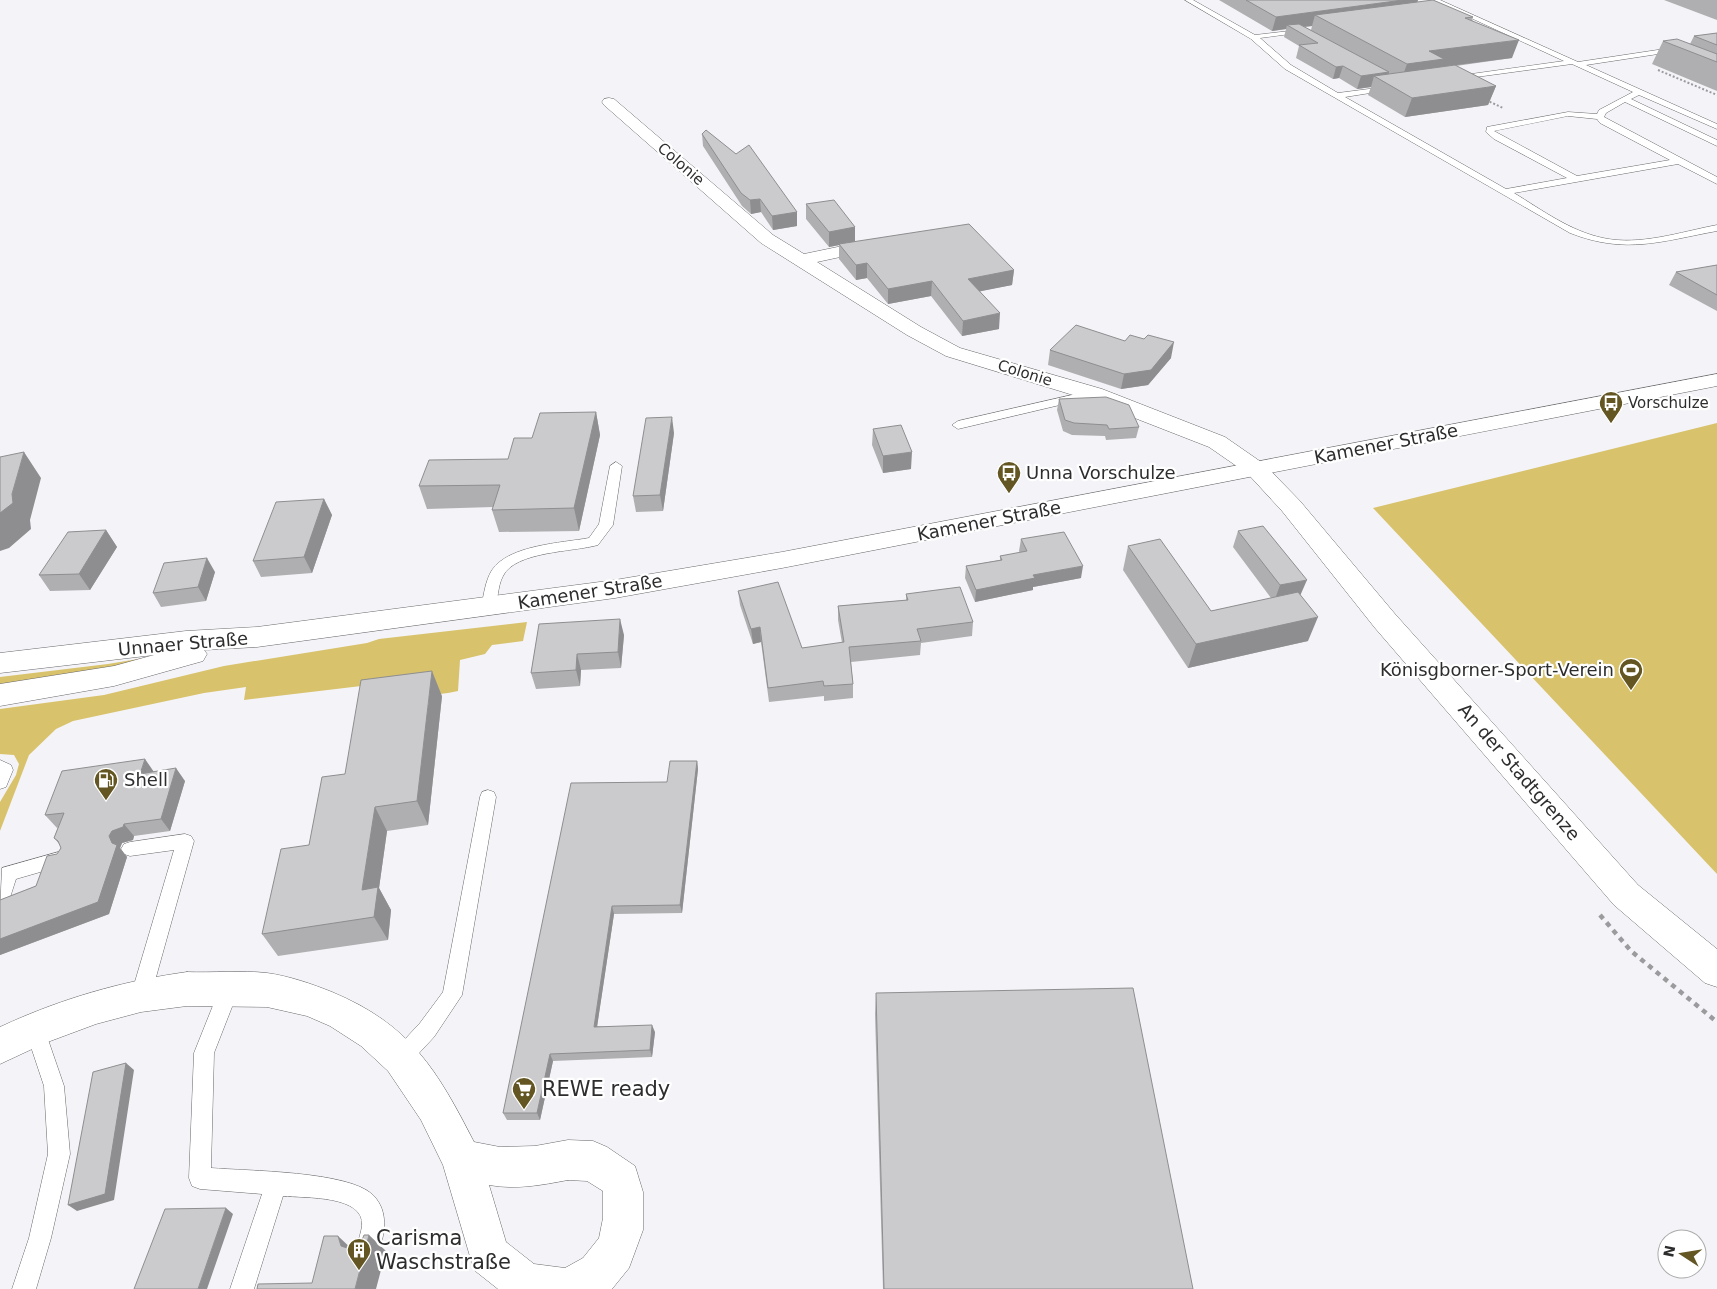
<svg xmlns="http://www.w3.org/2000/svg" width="1717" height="1289" font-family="'DejaVu Sans',sans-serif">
<rect width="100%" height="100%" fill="#f4f3f7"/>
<path fill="#d8c26b" d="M1717,423V874L1373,508Z
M527,622L523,641L492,645L485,654L460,660L458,691L448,693L375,702L378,684L244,700L246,687L204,693L73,721L56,729L29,755L0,831V802L16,775L19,764L14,755L0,754V709L104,695L224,666L367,643L379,639Z
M150,657L162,660L0,685V677L108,664Z"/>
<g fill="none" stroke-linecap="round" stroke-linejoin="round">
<g stroke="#69686b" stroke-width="1">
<path id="lane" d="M1185,0H1193L1255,35L1307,29L1305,32L1260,38L1291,65L1338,93L1392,86V90H1389L1345,97L1506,189L1567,178L1494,139L1486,132L1487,127L1568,112L1597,114L1599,110L1633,92L1572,64L1454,80V76H1457L1564,61L1432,0H1440L1578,62L1717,41V45L1586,65L1717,124V129L1639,95L1631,99L1717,140V146L1625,102L1606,113L1604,117L1717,177V184L1678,164L1514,193C1542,210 1570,231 1603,238C1640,246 1680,232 1717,225V231C1662,241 1626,255 1570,233L1285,69L1251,39ZM1568,116L1597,119L1600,123L1670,160L1577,176L1494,131Z
M1094,390L1100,394L1098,396L958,429L952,425L958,421Z
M616,462L622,466L613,525L598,545C574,552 515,551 503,576C497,587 499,600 493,611H483L481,607C484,595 485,581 492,570C509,545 561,543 589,538L599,524L610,466Z
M0,760L11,765L13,770L6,787L0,789Z
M488,790L494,792L496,797L462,995L434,1037L408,1065L401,1068L394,1065L391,1058L394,1051L420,1023L443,992L480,797L482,792Z
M185,834L191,836L194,841L151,995L148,1001L141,1004L134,1001L131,995L174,850L130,856L124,854L121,849L124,844L130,842Z
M62,851L68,854L71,859L68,864L16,879L6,910L0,912L2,868Z
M229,980L236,983L239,989L214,1053L211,1168C247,1171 349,1171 373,1195C391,1213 384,1240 375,1260L367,1263L359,1260C354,1248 360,1239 362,1226C365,1195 305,1198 283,1196L254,1289H230L262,1194L200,1189L192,1186L189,1178L194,1053L222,983Z
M35,1019L42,1022L64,1086L70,1154L51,1238L36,1289H12L29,1238L48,1154L44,1086L25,1029L28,1022Z"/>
</g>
<g stroke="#69686b" stroke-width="1">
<path id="street" d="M609,98L614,99L773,235L804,254L876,239L882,240L885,244L882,248L817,262L921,327L960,348L1102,389L1225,437L1264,464L1300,501L1395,614L1638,885L1717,949V987L1705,983L1614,905L1375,628L1282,511L1248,474L1209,447L1086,399L946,356L907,335L761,243L604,105L602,102L604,99Z
M187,972C213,973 241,970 267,973C289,976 312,984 332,992C411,1025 437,1070 474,1142L500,1147L535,1146L568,1140L593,1141L607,1147L635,1166L643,1192V1230L629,1268L612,1289H498L474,1270L443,1165L421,1120L388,1071L361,1046L330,1026L307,1016L267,1007L187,1006L141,1012L96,1024L45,1043L0,1064V1027C60,999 122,981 187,972ZM568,1180L587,1181L603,1191V1218L599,1238L583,1258L565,1268L534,1264L506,1242L489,1185C516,1190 542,1185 568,1180Z"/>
</g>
<g stroke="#69686b" stroke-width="1">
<path id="secondary" d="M1717,374V386L782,568L615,598L257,647L204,650L207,654L203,661L114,686L0,706V684L114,666L154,655L0,673V653L186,631L257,627L615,580L782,552Z"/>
</g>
<path stroke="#9b9a9d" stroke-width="2" stroke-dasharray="2 2" stroke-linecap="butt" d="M1658,70L1717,95
M1486,100L1503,108"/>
<path stroke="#9b9a9d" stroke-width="4.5" stroke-dasharray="5 5" stroke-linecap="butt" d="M1600,915L1631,951L1717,1022"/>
<use href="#lane" fill="#fff" fill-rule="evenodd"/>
<use href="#street" fill="#fff" fill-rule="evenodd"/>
<use href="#secondary" fill="#fff" fill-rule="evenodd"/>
</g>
<path fill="#afafb1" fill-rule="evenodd" d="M1219,0H1418L1417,2L1473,17L1472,20L1512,58L1456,66L1496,86L1488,105L1405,117L1368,95L1371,87L1357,89L1339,78L1333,79L1296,58L1299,46L1284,37L1286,29L1272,31ZM1312,26L1311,30L1304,27Z
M1664,0H1717V20Z
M1717,33V91L1652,64L1663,41L1690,44L1694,36Z
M702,134L797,212V226L773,230L761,212L751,214L742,206L703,146Z
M806,204L855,227V242L1014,270L1012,285L980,291L999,329L962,336L931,296L888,304L867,278L856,280L839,259V245L829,247L806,219Z
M1717,265V311L1669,285L1676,272Z
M1144,339L1171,358L1148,385L1121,389L1048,365L1050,350L1125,341Z
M1059,399L1139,427L1136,438L1106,440L1105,436L1072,435L1063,431L1057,410Z
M596,412L600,435L579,531L499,532L492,510L493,507L427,509L419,486L508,459L532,438Z
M873,429L911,469L883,473L872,445Z
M674,433L663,511L636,512L633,496Z
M324,499L332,515L312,573L261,577L253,561Z
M106,530L117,547L90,590L50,591L39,575Z
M1238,531L1300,596L1308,641L1188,668L1123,570L1128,546L1211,611L1271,598L1233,547Z
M1021,539L1081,578L1033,587V590L975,602L965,578L966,566L1000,560V556L1020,553L1019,551Z
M215,572L206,601L161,607L153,593Z
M738,591L802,648L842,643L838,620V606L906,600V594L973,622L972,636L921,643L920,655L851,662L853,684V698L824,701V696L769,702L761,642L753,644L740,605Z
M539,624L624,635L621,668L581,670L580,686L536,689L531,673Z
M442,696L428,825L387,831L379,888L391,910L388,940L278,956L262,934L309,845L345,774Z
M697,761L698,769L682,913L614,914L597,1026L655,1032L652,1057L553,1061L540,1120H507L503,1113L667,782Z
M154,772L185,781L170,831L134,836L133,840L122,843L120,848L127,857L109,914L0,955V900L36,886L61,848L60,845L54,838L58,827L57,828L45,815Z
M876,993L1193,1289H883L875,1014Z"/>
<path fill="#8e8e90" d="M1403,0H1418L1414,12L1315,15L1312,26L1292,28L1287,25L1286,29L1272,31L1276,17Z
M1519,40L1512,58L1441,67L1400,83L1407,64L1429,51Z
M1343,66L1339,78L1333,79L1336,67Z
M1389,72L1386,83L1374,76L1371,87L1357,89L1361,76Z
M1496,86L1488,105L1405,117L1412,98Z
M760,199L761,212L751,214L750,200Z
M797,212V226L773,230L772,216Z
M855,227V242L829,247V232Z
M867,263V278L856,280V265Z
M1014,270L1012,285L967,294L968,279Z
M932,281L931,296L888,304V289Z
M1000,313L999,329L962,336L963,321Z
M1174,342L1171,358L1148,385L1121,389L1124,374Z
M596,412L600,435L579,531L574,508Z
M672,417L674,433L663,511L660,495Z
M24,452L41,478L30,520L31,529L9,548L0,551V513L12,494Z
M912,452L911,469L883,473V456Z
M324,499L332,515L312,573L304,557Z
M106,530L117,547L90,590L79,574Z
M207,558L215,572L206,601L198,587Z
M1083,566L1081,578L1033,587V590L975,602L976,590L1033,575Z
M1307,580L1300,596L1274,602L1280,585Z
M1318,617L1308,641L1188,668L1196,644Z
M620,619L624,635L621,668L618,652Z
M760,627L761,642L753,644L751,629Z
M577,654L581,670L580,686L576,670Z
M432,671L442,696L428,825L417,801Z
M145,759L154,772L140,774Z
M697,761L698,769L682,913L680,905Z
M176,768L185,781L170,831L161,819Z
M375,807L387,831L379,888L391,910L388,940L374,917L362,890Z
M124,824L134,836L133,840L122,843L120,848L127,857L109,914L0,955V939L112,843L109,836L112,831Z
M612,906L614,914L596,1034L594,1027Z
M652,1025L655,1032L652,1057L650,1050Z
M550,1054L553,1061L540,1120L537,1113Z
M126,1063L134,1070L114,1200L77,1211L68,1205Z
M226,1208L233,1214L207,1289H198Z
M369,1235L386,1251L376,1289H355Z
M338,1236L355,1252L341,1246Z"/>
<path fill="#cbcbce" stroke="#8e8e90" d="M1246,0H1403L1276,17Z
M1433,0L1473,17L1465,18L1519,40L1429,51L1444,59L1407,64L1315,15Z
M1299,24L1389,72L1361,76L1343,66L1336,67L1299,45L1318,43L1287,25Z
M1717,33V45L1694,36Z
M1677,39L1717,54V62L1663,41Z
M1455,65L1496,86L1412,98L1374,76Z
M706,130L736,154L749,145L797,212L772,216L760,199L750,200L741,193L702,134Z
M834,200L855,227L829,232L806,204Z
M969,224L1014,270L968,279L1000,313L963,321L932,281L888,289L867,263L856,265L839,244Z
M1717,265V295L1676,272Z
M1076,325L1125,341L1130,335L1144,339L1148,335L1174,342L1151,370L1124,374L1050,350Z
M1106,397L1129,405L1139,427L1109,429L1107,425L1074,423L1065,420L1059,399Z
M596,412L574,508L492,510L500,485L419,486L429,460L508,459L514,438H532L540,413Z
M672,417L660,495L633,496L646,418Z
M901,425L912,452L883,456L873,429Z
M24,452L12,494L13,503L0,513V457Z
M324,499L304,557L253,561L276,502Z
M1263,526L1307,580L1280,585L1238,531Z
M106,530L79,574L39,575L68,532Z
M1064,532L1083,566L1033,575L1035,578L976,590L966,566L1002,560L1000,556L1027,551L1021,539Z
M1160,539L1211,611L1298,592L1318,617L1196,644L1128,546Z
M207,558L198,587L153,593L164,563Z
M778,582L802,648L844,642L838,606L908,600L906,594L960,587L973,622L917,629L921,641L849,647L853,684L824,686L823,681L768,688L760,627L751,629L738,591Z
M620,619L618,652L577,654L576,670L531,673L539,624Z
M432,671L417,801L375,807L362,890L378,887L374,917L262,934L281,849L309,845L322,777L345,774L361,680Z
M145,759L140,774L176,768L161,819L124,824L123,827L112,831L109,836L112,843L117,845L98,902L0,939V900L36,886L47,856L57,854L61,848L58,841L54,838L64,813L45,815L62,771Z
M670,761H697L680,905L612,906L594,1027L652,1025L650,1050L550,1054L537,1113H503L571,783L667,782Z
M1133,988L1193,1289H884L876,993Z
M126,1063L105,1194L68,1205L93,1072Z
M226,1208L198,1289H134L165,1209Z
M364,1235H369L355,1289H257L258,1284L312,1283L324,1236H338L341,1246L350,1249L360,1245Z"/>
<defs>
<g id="bus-pin" transform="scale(1.25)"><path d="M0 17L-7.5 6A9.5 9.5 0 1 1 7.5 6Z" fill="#635623" stroke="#fff"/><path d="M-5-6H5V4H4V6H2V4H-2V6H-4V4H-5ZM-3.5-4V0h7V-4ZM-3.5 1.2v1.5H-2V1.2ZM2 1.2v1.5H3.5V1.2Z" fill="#fff"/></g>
<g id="stadium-pin" transform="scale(1.25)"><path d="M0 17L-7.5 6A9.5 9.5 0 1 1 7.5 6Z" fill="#635623" stroke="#fff"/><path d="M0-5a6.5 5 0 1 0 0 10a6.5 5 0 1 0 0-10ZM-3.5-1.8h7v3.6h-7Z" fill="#fff"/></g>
<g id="fuel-pin" transform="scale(1.25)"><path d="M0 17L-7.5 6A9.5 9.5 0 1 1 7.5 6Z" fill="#635623" stroke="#fff"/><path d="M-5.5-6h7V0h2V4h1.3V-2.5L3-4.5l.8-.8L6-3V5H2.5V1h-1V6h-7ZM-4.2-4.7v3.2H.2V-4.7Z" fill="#fff"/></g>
<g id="supermarket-pin" transform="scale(1.25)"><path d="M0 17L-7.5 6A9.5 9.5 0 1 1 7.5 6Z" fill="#635623" stroke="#fff"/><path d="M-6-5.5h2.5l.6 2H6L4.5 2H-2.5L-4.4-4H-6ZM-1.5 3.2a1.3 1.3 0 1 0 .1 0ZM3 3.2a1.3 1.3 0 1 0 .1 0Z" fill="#fff"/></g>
<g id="building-pin" transform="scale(1.25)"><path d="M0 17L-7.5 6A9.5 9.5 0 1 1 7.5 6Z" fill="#635623" stroke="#fff"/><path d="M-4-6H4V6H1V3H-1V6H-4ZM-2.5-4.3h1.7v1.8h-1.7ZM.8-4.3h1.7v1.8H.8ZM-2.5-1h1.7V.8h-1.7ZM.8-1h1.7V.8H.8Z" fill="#fff"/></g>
</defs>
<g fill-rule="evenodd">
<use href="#bus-pin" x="1611" y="403"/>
<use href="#bus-pin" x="1009" y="473"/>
<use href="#stadium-pin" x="1631" y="670"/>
<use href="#fuel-pin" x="106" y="780"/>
<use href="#supermarket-pin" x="524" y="1089"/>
<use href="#building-pin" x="359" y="1250"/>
</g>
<g text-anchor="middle" stroke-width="4.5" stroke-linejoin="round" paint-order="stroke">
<g font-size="15" fill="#2d2d2e" stroke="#fff">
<text transform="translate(681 164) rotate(41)" y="5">Colonie</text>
<text transform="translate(1025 373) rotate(17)" y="5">Colonie</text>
</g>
<g font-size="15" fill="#2d2d2e" stroke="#fff" text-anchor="start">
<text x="1628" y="408">Vorschulze</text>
</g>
<g font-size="18" fill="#2d2d2e" stroke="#fff">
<text transform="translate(1386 444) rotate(-11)" y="6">Kamener Straße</text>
<text transform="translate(989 521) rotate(-11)" y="6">Kamener Straße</text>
<text transform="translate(590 592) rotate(-9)" y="6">Kamener Straße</text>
<text transform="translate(183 644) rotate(-5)" y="6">Unnaer Straße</text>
<text transform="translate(1519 772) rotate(49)" y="6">An der Stadtgrenze</text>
</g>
<g font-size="18" fill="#2d2d2e" stroke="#fff" text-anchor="start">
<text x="1026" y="479">Unna Vorschulze</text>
<text x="1614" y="676" text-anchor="end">Könisgborner-Sport-Verein</text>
<text x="124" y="786">Shell</text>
</g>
<g font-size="21" fill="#2d2d2e" stroke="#fff" text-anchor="start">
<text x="542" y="1096">REWE ready</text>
<text x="376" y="1245">Carisma<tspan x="376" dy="24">Waschstraße</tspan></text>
</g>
</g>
<g transform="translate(1682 1254) rotate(282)"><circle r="24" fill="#ffffff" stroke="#ababab"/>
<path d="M0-4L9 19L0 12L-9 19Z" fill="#635623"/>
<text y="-8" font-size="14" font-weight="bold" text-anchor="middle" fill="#2d2d2e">N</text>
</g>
</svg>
